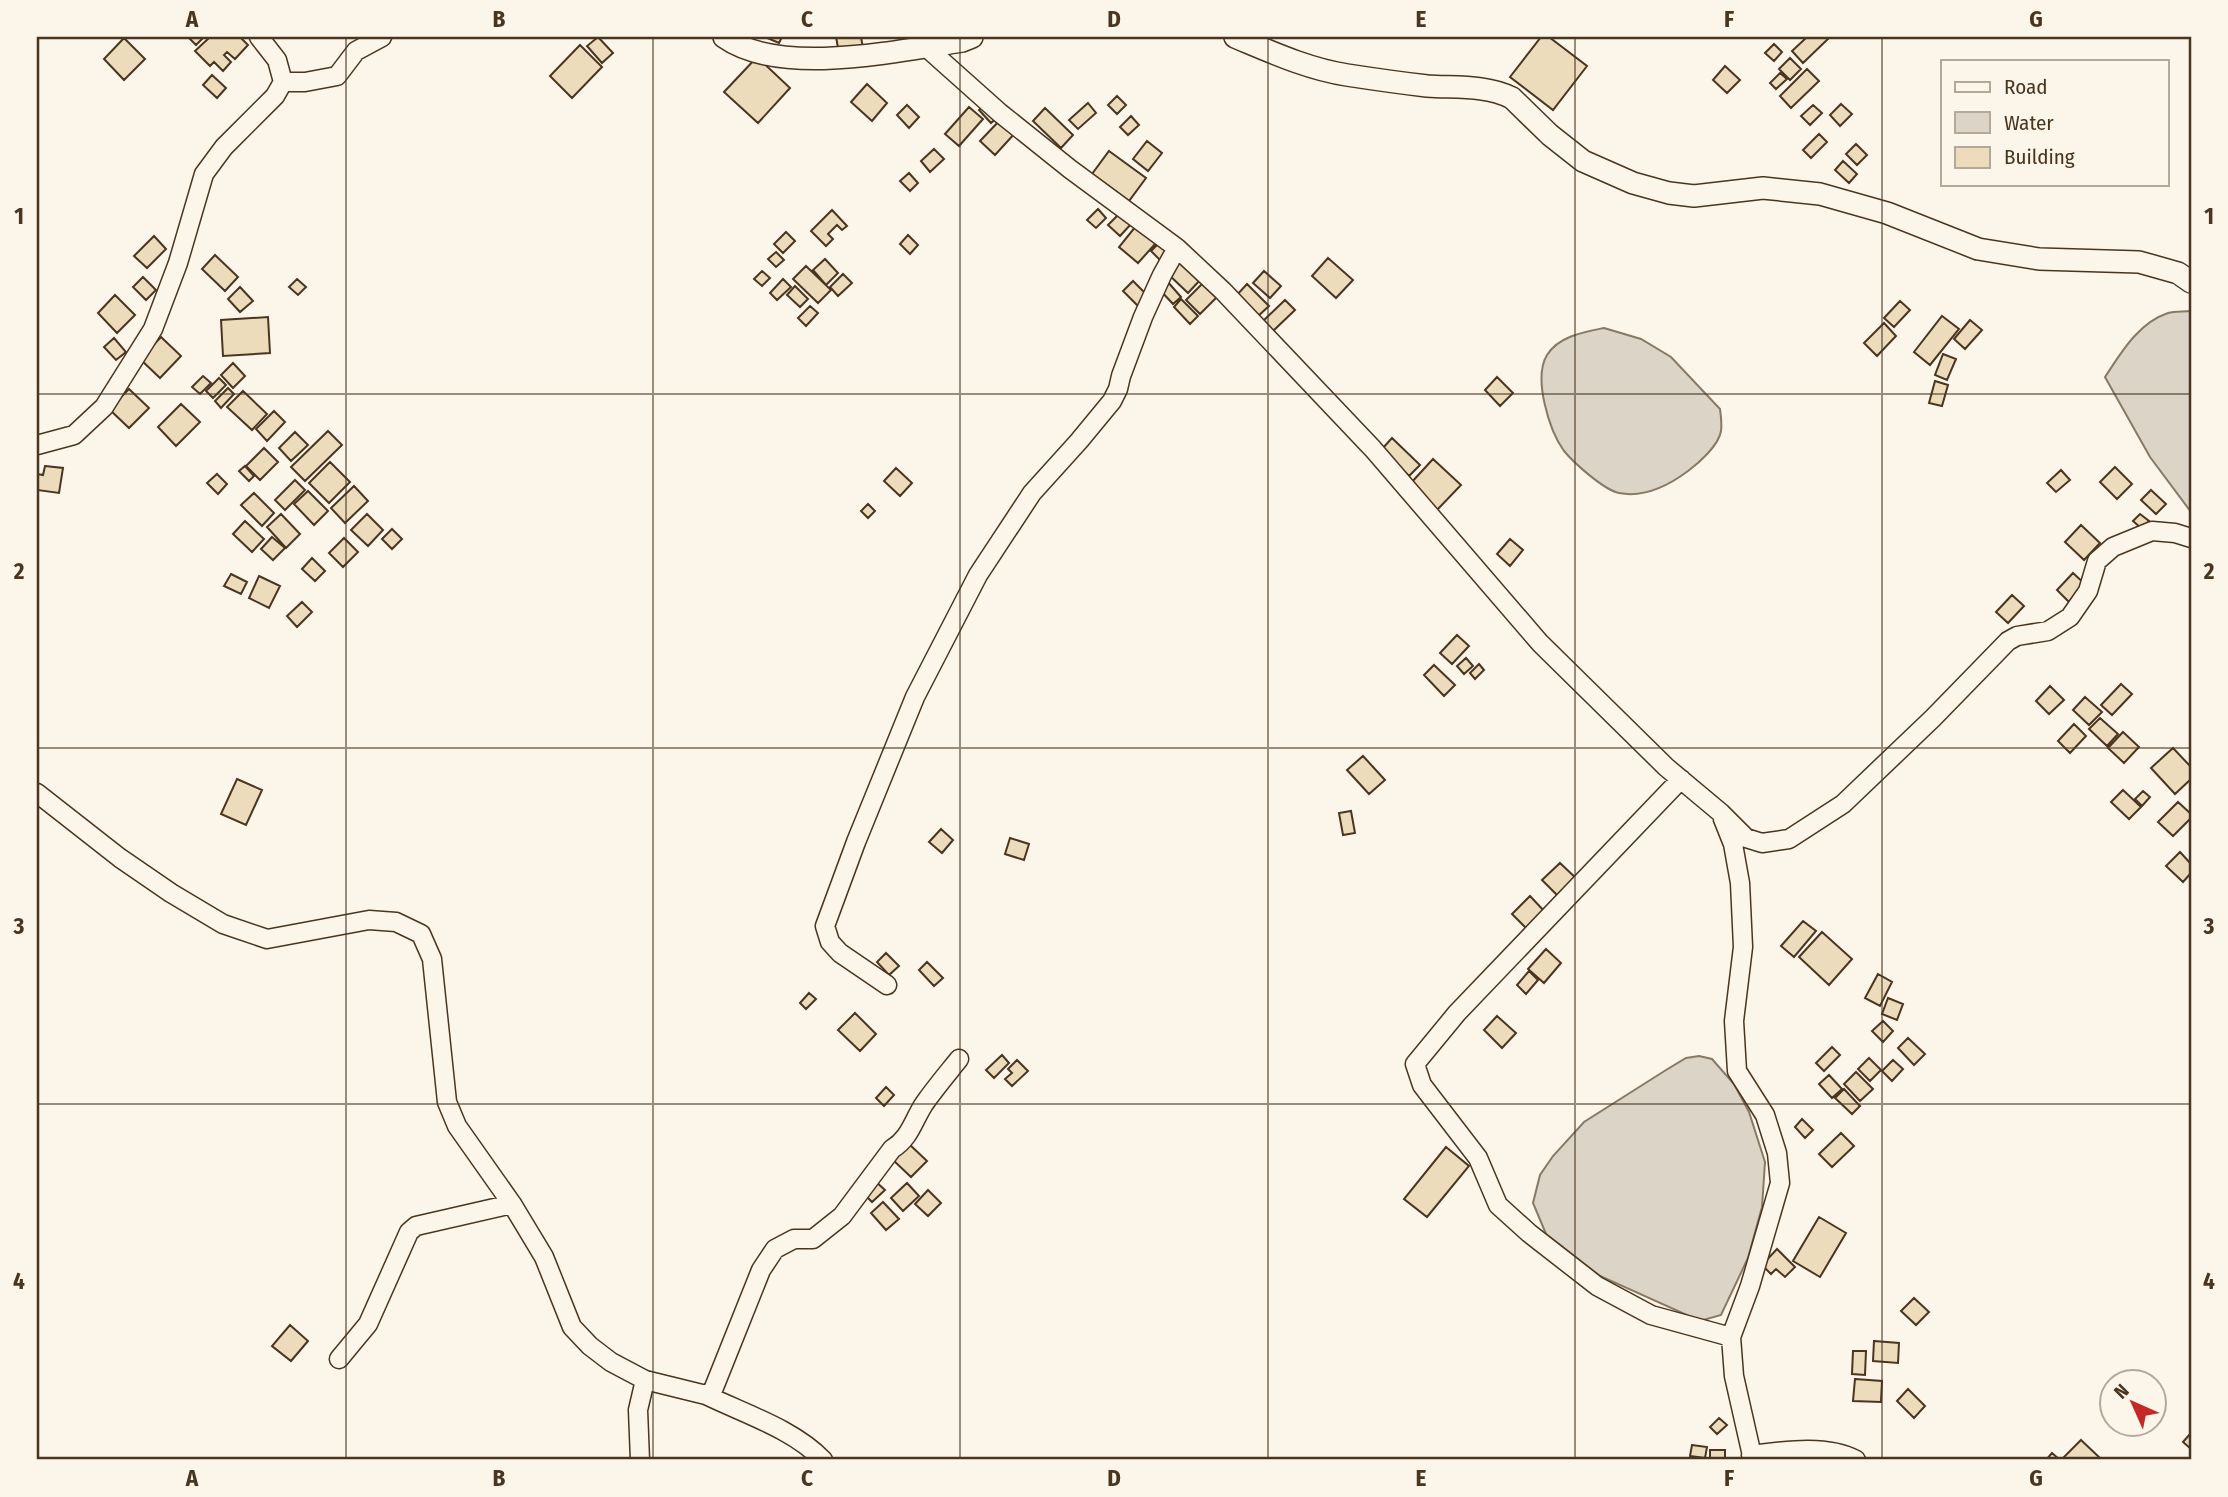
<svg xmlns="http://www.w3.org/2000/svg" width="2228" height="1497" font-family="'Fira Sans Condensed',sans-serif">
<rect width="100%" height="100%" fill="#fbf6e9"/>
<path fill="#dcd4c6" stroke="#887966" stroke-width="2" d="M2191,311V512L2150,457L2105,377C2121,353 2138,323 2168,313C2175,311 2184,312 2191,311Z
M1604,328L1641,339L1671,357L1720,409C1721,416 1722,424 1721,431C1719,445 1699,463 1688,471C1668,486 1644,498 1619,493C1604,490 1574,463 1564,451C1549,430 1533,378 1547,355C1559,336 1584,332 1604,328Z
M1699,1056L1712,1059L1734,1084L1749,1112L1765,1162L1762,1207L1748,1258L1721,1315L1700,1321L1600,1276L1546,1234L1533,1203L1540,1175L1553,1156L1584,1122L1666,1070L1686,1058Z"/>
<path fill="#ecdcbc" stroke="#4a3520" stroke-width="2" d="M188,37H204L196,45Z
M210,37H240L248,45L235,59L227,52L224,55L231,62L223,71L214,62L210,66L195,51Z
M598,37L613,53L602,63L587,46Z
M765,37H782L779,43Z
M836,37H861L863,48L839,53Z
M1541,37H1549L1587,66L1553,110L1510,77Z
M1807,37H1830L1803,63L1792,51Z
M124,38L145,59L124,80L104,59Z
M1774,44L1782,52L1774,61L1765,53Z
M580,45L602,67L572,98L550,76Z
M757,57L790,88L758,123L724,92Z
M1790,58L1801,69L1790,80L1779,69Z
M1725,66L1740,80L1727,93L1713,80Z
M1807,69L1819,81L1791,108L1780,96Z
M1780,73L1787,79L1776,89L1770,83Z
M212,75L226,88L217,98L203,85Z
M867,84L887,103L872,121L851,102Z
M1117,96L1126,105L1117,114L1108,105Z
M987,103L999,116L991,123L979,110Z
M1088,103L1096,113L1078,129L1069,120Z
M1841,104L1852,114L1840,126L1830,115Z
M907,105L919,117L909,128L897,115Z
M1813,105L1822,113L1810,125L1801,116Z
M969,107L983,119L959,146L945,134Z
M1045,108L1073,135L1061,148L1033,121Z
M1131,116L1139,125L1128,135L1120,127Z
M1002,118L1016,132L995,155L980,141Z
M1819,134L1827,142L1811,158L1803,150Z
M1147,141L1162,153L1148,171L1133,159Z
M1856,144L1867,155L1857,165L1846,154Z
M934,149L944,159L930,172L921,161Z
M1109,151L1146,178L1129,201L1092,174Z
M1843,161L1857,174L1849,183L1835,170Z
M909,173L918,183L910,191L900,181Z
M1098,209L1106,218L1096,228L1087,220Z
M832,210L847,226L842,230L837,225L828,234L833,239L826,246L811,231Z
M1121,212L1132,223L1120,236L1108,225Z
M1136,226L1156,243L1138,263L1119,247Z
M786,232L795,241L783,253L774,244Z
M908,235L918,245L910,254L900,244Z
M154,236L166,249L147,268L134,256Z
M1159,243L1172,255L1164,264L1151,251Z
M776,252L784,260L776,267L768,259Z
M215,255L238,277L225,291L202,269Z
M1328,258L1353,280L1336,298L1312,276Z
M825,259L838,273L826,285L813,270Z
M1181,260L1201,279L1188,293L1168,274Z
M806,266L831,290L818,303L793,279Z
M762,271L770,278L762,286L754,279Z
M1264,271L1281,286L1270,298L1253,283Z
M843,274L852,283L838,296L830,287Z
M143,277L156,290L146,300L133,287Z
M297,279L306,287L298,295L289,287Z
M783,279L791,287L777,300L770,293Z
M1206,280L1220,294L1200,314L1186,300Z
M1133,281L1150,298L1140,308L1123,291Z
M1167,281L1181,297L1173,304L1159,289Z
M1247,284L1269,306L1257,317L1236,296Z
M795,286L808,299L800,307L787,295Z
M240,287L253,301L240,312L228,299Z
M115,295L135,315L117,333L98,313Z
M1181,299L1198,316L1190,324L1174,307Z
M1285,300L1295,310L1273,331L1263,321Z
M1900,301L1910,310L1894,327L1884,318Z
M810,306L818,313L806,326L798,318Z
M1942,316L1959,329L1930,365L1914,352Z
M268,317L270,353L223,356L221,320Z
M1970,320L1982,330L1965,349L1954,339Z
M1884,323L1896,336L1877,356L1864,343Z
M161,337L181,356L160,378L140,359Z
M114,338L126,352L116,360L104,347Z
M1943,354L1956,359L1947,380L1935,375Z
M233,363L245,376L233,388L221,375Z
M203,376L211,383L200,394L192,387Z
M1497,377L1513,393L1500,406L1485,390Z
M219,378L226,385L213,398L206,391Z
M1935,381L1948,385L1942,406L1929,403Z
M228,388L234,394L221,408L215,401Z
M129,389L149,408L129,428L109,409Z
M243,391L267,414L252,430L227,407Z
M181,404L200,422L176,446L158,427Z
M274,411L285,422L267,441L256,429Z
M328,431L342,445L305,481L291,467Z
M295,432L308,445L291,461L279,448Z
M1392,438L1420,465L1409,476L1382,449Z
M264,448L278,462L260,480L246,466Z
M1433,459L1461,485L1437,510L1410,484Z
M330,462L350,482L329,503L309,483Z
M45,466L63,468L59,493L37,490V474L43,475Z
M245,466L254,476L249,481L239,471Z
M2115,467L2132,484L2117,499L2100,482Z
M896,468L912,483L900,496L884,481Z
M2061,470L2070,480L2056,492L2047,483Z
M217,474L227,484L218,494L207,483Z
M295,480L305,490L285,510L275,500Z
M354,486L368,501L345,523L331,508Z
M2151,490L2166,504L2156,514L2141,500Z
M308,491L328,511L314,525L294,504Z
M254,493L274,513L262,526L241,505Z
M868,504L875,511L868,518L861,511Z
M281,514L300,534L286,548L267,527Z
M367,514L383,530L368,546L351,530Z
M2140,514L2149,521L2142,529L2133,521Z
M245,521L264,539L252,552L233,534Z
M2081,525L2100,543L2084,560L2065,542Z
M392,529L402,539L392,549L382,539Z
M272,537L285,548L273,560L261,549Z
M344,538L358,552L343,567L329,553Z
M1510,539L1523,550L1510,566L1497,554Z
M312,558L325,571L315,581L302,569Z
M2073,573L2086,585L2070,603L2057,590Z
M231,574L247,582L241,594L224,586Z
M259,576L280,586L269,608L249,598Z
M2012,595L2024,606L2008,623L1996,612Z
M302,602L312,612L297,627L287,616Z
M1457,635L1469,646L1452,664L1440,653Z
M1466,658L1473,666L1464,674L1457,666Z
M1479,664L1484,670L1475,679L1470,673Z
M1434,665L1455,685L1444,696L1424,675Z
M2121,684L2132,694L2112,715L2101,705Z
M2050,686L2064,700L2049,714L2036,701Z
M2085,697L2102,712L2089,725L2073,710Z
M2100,718L2118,734L2107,746L2089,729Z
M2074,724L2086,736L2070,753L2058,741Z
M2123,732L2139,747L2124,763L2108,748Z
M2173,748L2191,767V779L2175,794L2151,768Z
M1363,756L1385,780L1369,794L1347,770Z
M237,779L262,790L246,825L221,814Z
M2123,790L2141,807L2129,819L2111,802Z
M2143,791L2150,797L2142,806L2135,799Z
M2178,802L2191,814V818L2173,836L2158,822Z
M1351,811L1355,833L1343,835L1339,813Z
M941,829L953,840L942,853L929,842Z
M1010,838L1029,844L1024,860L1005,854Z
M2180,852L2191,864V873L2183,882L2166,866Z
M1560,863L1579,881L1561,899L1542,880Z
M1530,896L1545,912L1527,929L1512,914Z
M1803,921L1816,931L1794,957L1781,946Z
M1822,932L1852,959L1829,985L1799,957Z
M1546,949L1561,963L1544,983L1528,969Z
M886,953L899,966L889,975L877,962Z
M927,962L943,978L934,986L919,970Z
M1529,971L1538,980L1526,994L1517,985Z
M1878,974L1892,982L1880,1006L1865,998Z
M809,993L816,999L806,1009L800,1003Z
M1888,998L1903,1004L1897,1020L1882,1014Z
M855,1013L876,1034L860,1051L838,1030Z
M1497,1016L1516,1033L1502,1048L1484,1030Z
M1883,1021L1893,1031L1883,1042L1872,1031Z
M1908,1038L1925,1054L1914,1065L1898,1048Z
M1832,1047L1840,1055L1824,1071L1816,1063Z
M1002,1055L1009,1063L994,1078L986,1070Z
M1869,1058L1881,1070L1870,1081L1858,1069Z
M1017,1060L1028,1071L1012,1086L1005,1079L1012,1073L1008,1069Z
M1893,1060L1903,1069L1892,1081L1882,1071Z
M1856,1072L1873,1089L1860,1101L1844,1084Z
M1829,1075L1842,1089L1832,1098L1819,1084Z
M886,1087L894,1095L884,1106L876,1098Z
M1844,1089L1860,1106L1852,1114L1835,1098Z
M1802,1119L1813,1130L1805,1138L1795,1127Z
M1841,1133L1854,1146L1832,1167L1819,1154Z
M908,1143L927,1161L911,1177L893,1160Z
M1446,1147L1469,1166L1427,1217L1404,1199Z
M874,1180L885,1190L872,1202L862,1192Z
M907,1183L919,1196L903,1211L891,1198Z
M928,1190L941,1203L928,1216L915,1204Z
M883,1202L899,1219L886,1230L871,1213Z
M1819,1217L1846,1233L1820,1277L1793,1261Z
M1777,1249L1795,1267L1785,1277L1776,1269L1771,1274L1762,1265Z
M1914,1298L1929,1312L1916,1325L1901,1311Z
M290,1325L308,1341L291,1361L272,1346Z
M1874,1341L1899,1343L1898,1363L1873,1361Z
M1853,1351H1866L1865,1375L1852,1374Z
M1855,1379L1882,1381L1881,1402L1853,1401Z
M1908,1389L1925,1406L1914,1418L1897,1401Z
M1719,1418L1727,1425L1717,1434L1710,1427Z
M2191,1433V1449L2183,1442Z
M2081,1440L2100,1458L2098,1460H2066L2063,1458Z
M1692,1445L1707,1447L1705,1458L1690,1456Z
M1710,1450H1725V1460H1710Z
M2052,1453L2060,1460H2046Z"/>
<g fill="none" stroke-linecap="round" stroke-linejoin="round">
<g stroke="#4a3520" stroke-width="21">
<path id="minor" d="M926,47L1000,113L1070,169L1177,248L1223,291L1373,449L1540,643L1666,767L1721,813L1746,838L1762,843L1789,839L1843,804L1933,718L2008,641L2017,636L2048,631L2070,617L2088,591L2097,561L2113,547L2152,531L2175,533L2191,538
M283,82H305L337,76L356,51L382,37
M37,445L74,435L104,407L153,329L178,263L204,174L224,147L275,96L283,82L277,60L259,37
M1681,779L1457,1013L1415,1064L1422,1085L1478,1158L1498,1205L1529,1233L1597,1286L1651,1315L1731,1337
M37,793L120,858L171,893L223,924L267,939L369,920L396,922L421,934L432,959L447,1102L457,1126L512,1204L544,1257L572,1327L590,1346L611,1362L645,1380L706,1395L713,1390L761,1270L775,1249L794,1239H813L842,1216L892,1149C910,1138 913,1121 924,1104C935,1088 947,1074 959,1059
M1723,819L1733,844L1740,883L1743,947L1734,1021L1737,1071L1765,1115L1777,1153L1780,1183L1750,1286L1731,1337L1734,1376L1753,1460
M887,985L840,953L830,942L825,926L856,842L915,697L978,575L1032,493L1079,441L1112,401L1118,389L1121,376L1143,317L1162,275L1177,248
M339,1359L368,1324L409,1232L416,1226L512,1204
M706,1395C745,1414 793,1429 823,1460
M1751,1455C1783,1451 1827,1444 1856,1460
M640,1460L638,1410L645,1380"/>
</g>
<g stroke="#4a3520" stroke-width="24">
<path id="tertiary" d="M724,37C780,77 897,51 962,41L972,37
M1235,37C1271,52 1308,69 1347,75C1373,79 1401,83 1427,86C1456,88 1486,85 1512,98L1550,135L1583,161L1633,183L1669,193L1694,196L1763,188L1820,194L1887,213L1978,249L2039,259L2139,262L2178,273L2191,282"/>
</g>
<use href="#minor" stroke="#fbf6e9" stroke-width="18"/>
<use href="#tertiary" stroke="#fbf6e9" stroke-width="21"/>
</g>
<path fill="none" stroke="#4a3520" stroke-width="2" stroke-opacity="0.55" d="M346,37V1460M653,37V1460M960,37V1460M1268,37V1460M1575,37V1460M1882,37V1460M37,394H2191M37,748H2191M37,1104H2191"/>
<rect width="2228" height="1497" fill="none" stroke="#fbf6e9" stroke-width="77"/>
<rect x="1941" y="60" width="228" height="126" fill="#fbf6e9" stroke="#b4a999" stroke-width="2"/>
<rect x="1955" y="82" width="35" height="10" fill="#fbf6e9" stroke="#b4a999" stroke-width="2"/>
<text x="2004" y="94" font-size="21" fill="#4a3520">Road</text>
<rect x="1955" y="112" width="35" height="21" fill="#dcd4c6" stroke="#b4a999" stroke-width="2"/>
<text x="2004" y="130" font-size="21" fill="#4a3520">Water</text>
<rect x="1955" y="147" width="35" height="21" fill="#ecdcbc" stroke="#b4a999" stroke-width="2"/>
<text x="2004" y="164" font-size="21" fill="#4a3520">Building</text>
<g transform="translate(2133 1403) rotate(315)"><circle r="33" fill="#fbf6e9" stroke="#b4a999" stroke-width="2"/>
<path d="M0-5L12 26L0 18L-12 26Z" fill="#c62828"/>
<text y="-10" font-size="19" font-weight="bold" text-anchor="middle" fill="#4a3520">N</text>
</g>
<rect x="38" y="38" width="2152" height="1420" fill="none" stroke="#4a3520" stroke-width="2.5"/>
<g font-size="23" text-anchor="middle" font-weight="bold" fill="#4a3520">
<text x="192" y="27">A</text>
<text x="499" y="27">B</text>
<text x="807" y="27">C</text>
<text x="1114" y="27">D</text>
<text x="1421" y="27">E</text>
<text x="1729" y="27">F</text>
<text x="2036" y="27">G</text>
<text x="19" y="224">1</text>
<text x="2209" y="224">1</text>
<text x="19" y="579">2</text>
<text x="2209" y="579">2</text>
<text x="19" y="934">3</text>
<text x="2209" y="934">3</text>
<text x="19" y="1289">4</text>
<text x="2209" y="1289">4</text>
<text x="192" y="1486">A</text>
<text x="499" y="1486">B</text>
<text x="807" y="1486">C</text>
<text x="1114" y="1486">D</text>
<text x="1421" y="1486">E</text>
<text x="1729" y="1486">F</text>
<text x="2036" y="1486">G</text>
</g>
</svg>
